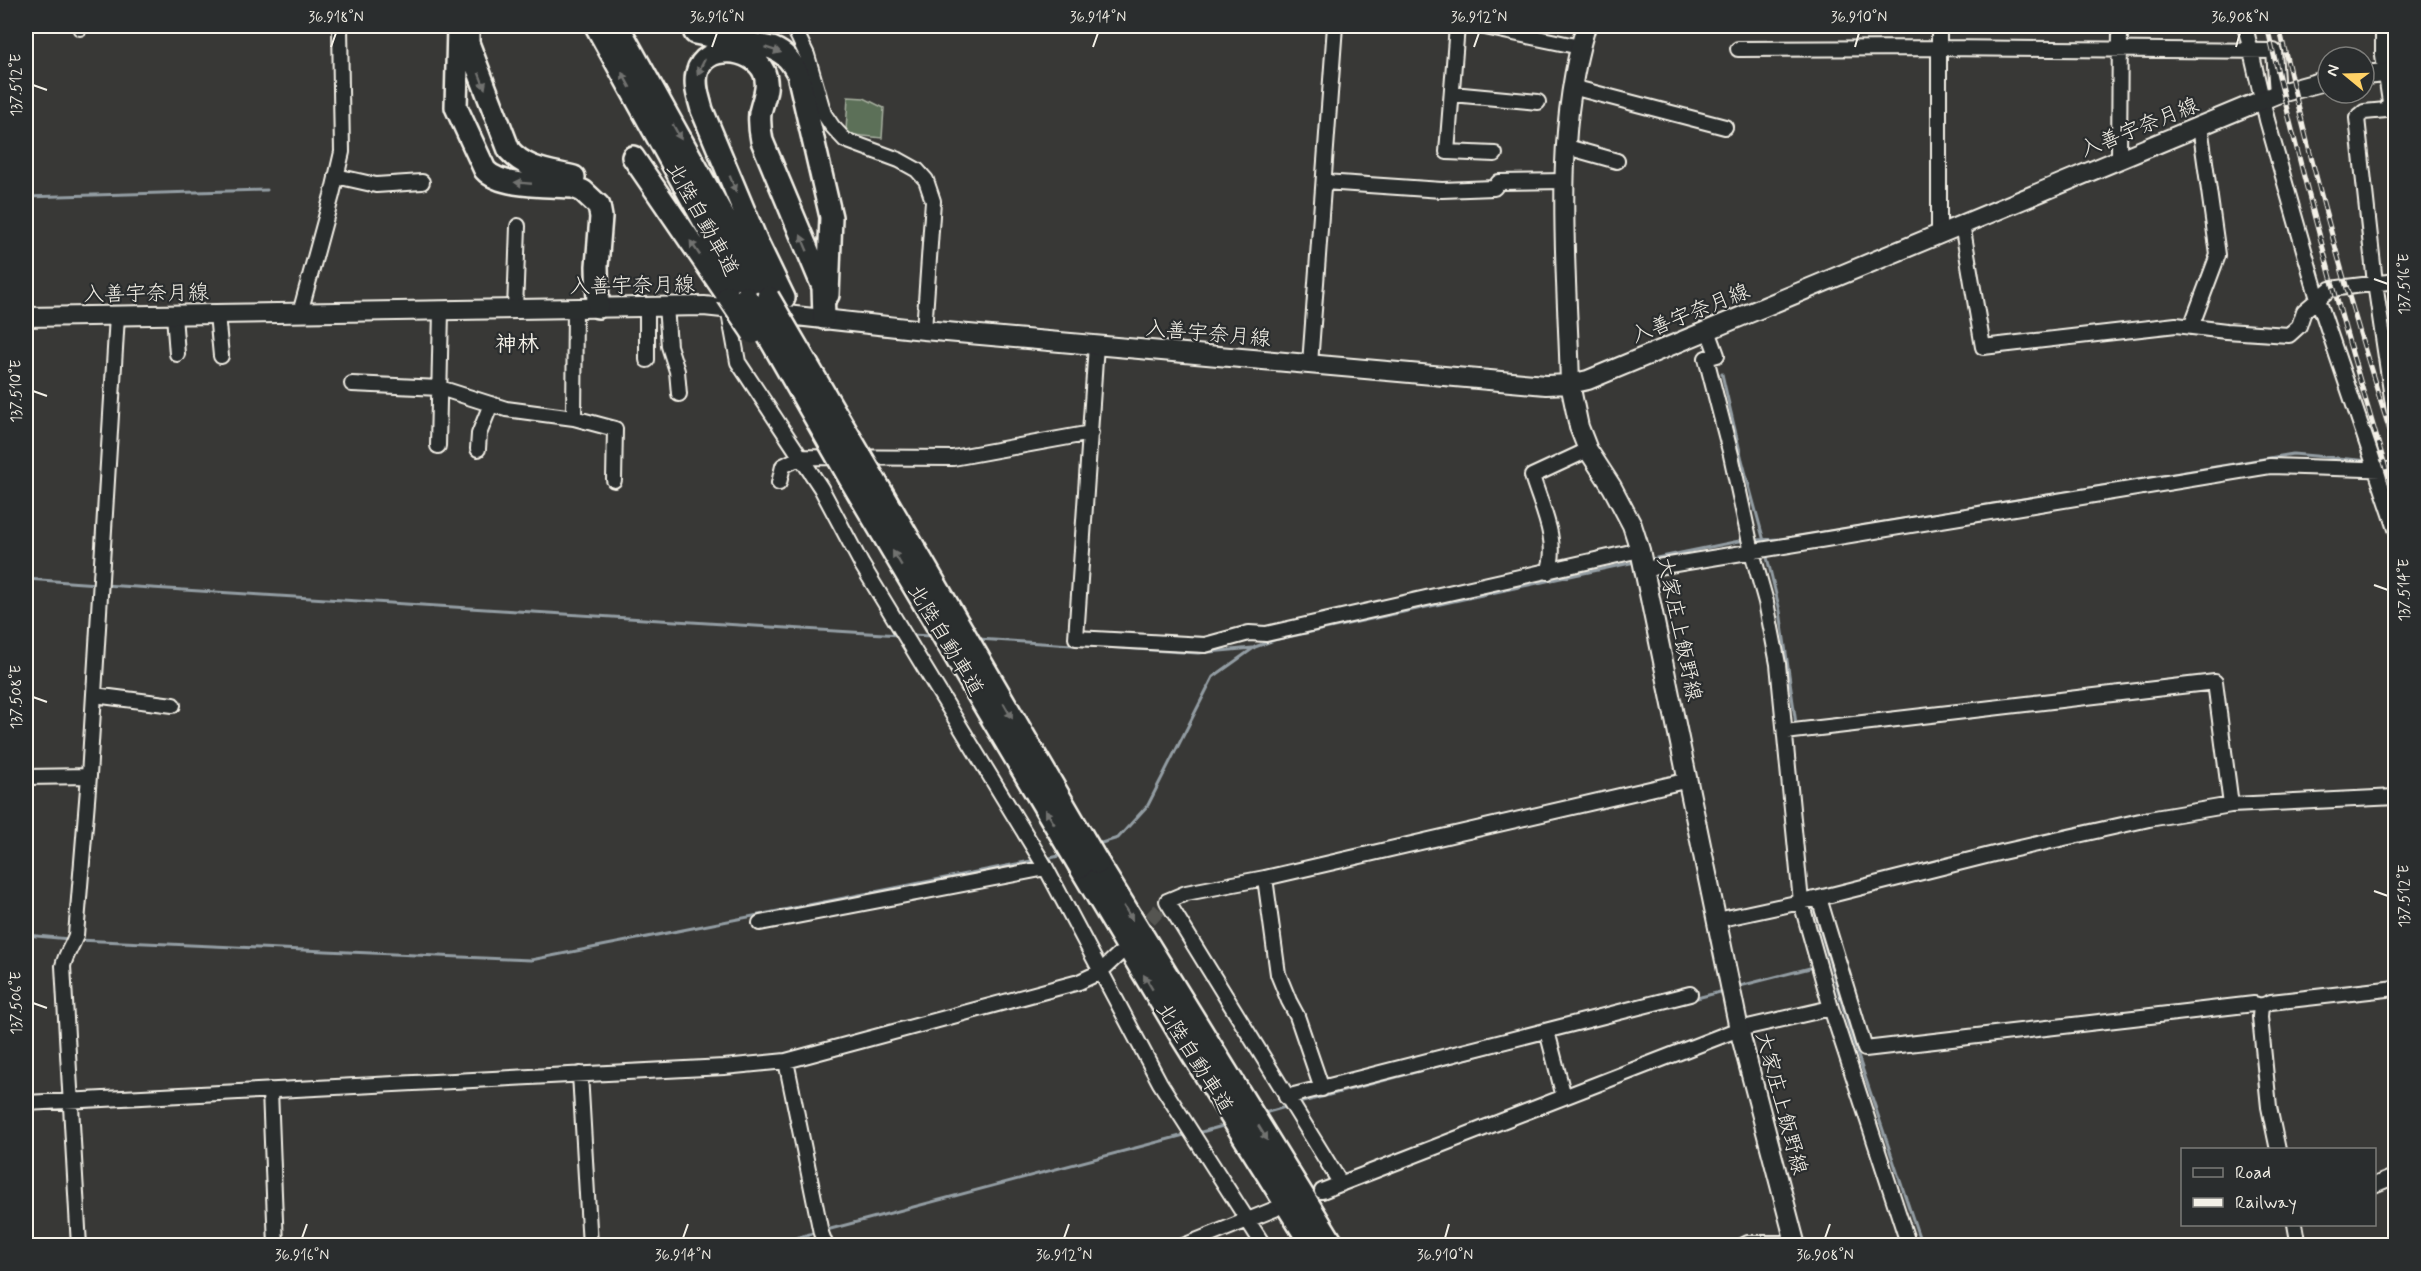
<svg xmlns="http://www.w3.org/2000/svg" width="2421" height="1271" font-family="Mynerve,'Klee One',sans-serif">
<rect width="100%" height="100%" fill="#383836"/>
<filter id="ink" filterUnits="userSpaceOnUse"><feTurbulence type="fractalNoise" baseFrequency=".0167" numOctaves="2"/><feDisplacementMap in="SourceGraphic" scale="12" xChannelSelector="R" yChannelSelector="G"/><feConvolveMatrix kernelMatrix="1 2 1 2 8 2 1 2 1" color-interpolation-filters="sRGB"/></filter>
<g filter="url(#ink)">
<path fill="#5b6f59" stroke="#a8b0a0" stroke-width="1.5" d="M848,97L864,98L884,108L882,138L854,135L846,131Z"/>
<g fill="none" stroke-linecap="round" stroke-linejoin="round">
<path stroke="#939da3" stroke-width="3" d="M26,197L267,190
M1722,374L1742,460L1764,541
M2379,462L2396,463
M1753,540L1783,539L2293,454L2370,461
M1766,553L1780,611L1796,724
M1647,560L1744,540
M26,579L97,584
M104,585L900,635
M909,635L933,636
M978,639L1198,653L1253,648
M1098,844L1118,838L1148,805L1213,677L1255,647L1274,640L1635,562
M1046,859L1063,855
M1813,905L1852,1038L1922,1246
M26,935L69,939
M78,940L531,960L1036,860
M1736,987L1814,967
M1693,999L1724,991
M1295,1104L1544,1038
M1261,1114L1289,1106
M1198,1133L1226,1125
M823,1231L1188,1134
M768,1246L817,1232"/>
<path stroke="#545451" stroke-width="14" stroke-dasharray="14 7" stroke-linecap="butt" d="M1136,935L1167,901"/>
<g stroke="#f4f1e8" stroke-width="18">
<path id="minor" d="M793,26L807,55L824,114L832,126L845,140L899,160L917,170L926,180L933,201L924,330
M1457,26L1447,152L1495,154
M1480,26L1580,47
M1939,26V235
M2245,26L2267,120L2318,299L2396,529
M2383,26V55L2390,102L2386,110L2364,112L2357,118L2375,283L2396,425
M80,28V26
M1738,49L1938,48L2274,51L2277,94
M1572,87L1725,127
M1452,94L1538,102
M1567,147L1617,161
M2119,158L2120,26
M336,176L376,185L422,182
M1324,182L1442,190L1494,188L1499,182L1565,181
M1962,224L1983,347L2176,325L2226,331L2289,335L2299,326L2304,311L2330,289L2396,281
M647,306V360
M666,306L669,346L677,371L679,394
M728,307L738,362L821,488L862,565L1046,868L1160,1083L1264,1246
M515,310L518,226
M300,313L332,195L342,152L340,26
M217,314L221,356
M174,315L177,354
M2191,327L2218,255L2200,126
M1096,345L1076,638L1205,645L1249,633L1266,634L1640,550
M1310,364L1335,26
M352,384L440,388L506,409L574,418L575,308
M574,418L615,429L614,480
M438,446L441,311
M478,449L479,434L491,404
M779,483L783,466L801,457L953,458L1091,433
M1645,569L2270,466L2396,470
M1548,572C1560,542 1541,506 1532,476L1588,450
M94,695L173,705
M1785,732L2215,682L2231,805
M26,777L89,776
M1265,878L1278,974L1289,1001L1297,1016L1322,1089
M1819,898L1865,1049L2254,1004L2261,1006L2271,1002L2396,988
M1717,920L1819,898L2002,852L2149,819L2231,805L2396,797
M760,923L1046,868
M2261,1006L2260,1017L2269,1107L2278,1150
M1831,1008L1909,1246
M1547,1031L1564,1097
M786,1061L821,1233L826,1246
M580,1074L590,1246
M270,1090L276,1246
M1286,1097L1690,994
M26,1103L724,1067L786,1061L1079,982L1100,972L1118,955
M1341,1184L1167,901L1186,893L1265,878L1689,780
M2374,1185L2396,1176
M1322,1191L1739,1029L1831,1008L1801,902L1778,664L1766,602L1752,552L1731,455L1706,358L1717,355L1708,330
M2295,1224L2299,1246
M79,1246L63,966C66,953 72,947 76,935L89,776L117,316
M1183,1246L1275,1209
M1742,1246L1748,1243H1795"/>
</g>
<g stroke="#f4f1e8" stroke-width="22">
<path id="major" d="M1586,26C1552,139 1567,267 1570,384L1579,427L1588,450L1612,487L1632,525L1640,550L1739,1029L1796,1246
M2364,75L2396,72
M26,317L704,306L924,330L1546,385L1570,384L1588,380L2277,94L2328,80"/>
</g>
<g stroke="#f4f1e8" stroke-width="26">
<path id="highway" d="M458,26L456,107L485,170C501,188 549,185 573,187L583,191L599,206L601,217L597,266L598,307
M596,26L746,297
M618,26L768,297
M468,27V43L509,150C526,170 550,171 574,177
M695,33L772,48C786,54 791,61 798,74L831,217L828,295
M633,157L728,296
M784,298L757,242L702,110C699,98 694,86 697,73C704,43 752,47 764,72C770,86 763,99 760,113C759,123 760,131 762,141L823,287L824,318
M1098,863L1334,1246
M1080,867L1181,1036L1312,1246"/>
</g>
<use href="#minor" stroke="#2a2d2e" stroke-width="14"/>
<use href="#major" stroke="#2a2d2e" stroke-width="18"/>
<use href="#highway" stroke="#2a2d2e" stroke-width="21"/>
<g stroke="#f4f1e8" stroke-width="5">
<path id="rail" d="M2267,26C2304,186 2348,344 2396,502
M2279,26C2312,169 2351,310 2396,450"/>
</g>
<use href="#rail" stroke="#2a2d2e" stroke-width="3" stroke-dasharray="9" stroke-linecap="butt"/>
<g stroke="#f4f1e8" stroke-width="26" stroke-linecap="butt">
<path id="highway-bridge" d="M728,296L753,333
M746,297L853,484L1080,867
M768,297L1098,863"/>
</g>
<use href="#highway-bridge" stroke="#2a2d2e" stroke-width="21"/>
</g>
<defs><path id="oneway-solid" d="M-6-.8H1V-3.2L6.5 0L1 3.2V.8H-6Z" transform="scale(1.5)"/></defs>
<g fill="#71726f">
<use href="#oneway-solid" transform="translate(773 50) rotate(18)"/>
<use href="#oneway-solid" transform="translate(701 67) rotate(116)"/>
<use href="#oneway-solid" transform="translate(626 80) rotate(-119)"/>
<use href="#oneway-solid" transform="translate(482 81) rotate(69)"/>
<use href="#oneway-solid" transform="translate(677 132) rotate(61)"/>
<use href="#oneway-solid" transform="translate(523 183) rotate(-175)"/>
<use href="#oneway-solid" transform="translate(733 184) rotate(68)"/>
<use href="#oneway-solid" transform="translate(804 243) rotate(-113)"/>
<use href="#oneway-solid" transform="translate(695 248) rotate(-124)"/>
<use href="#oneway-solid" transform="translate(897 558) rotate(-121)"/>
<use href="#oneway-solid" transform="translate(1008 711) rotate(60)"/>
<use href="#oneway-solid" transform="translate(1050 817) rotate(-121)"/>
<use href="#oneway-solid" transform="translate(1128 913) rotate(59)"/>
<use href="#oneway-solid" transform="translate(1148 982) rotate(-121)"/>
<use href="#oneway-solid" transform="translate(1263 1133) rotate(58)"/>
</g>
</g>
<path fill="none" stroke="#f4f1e8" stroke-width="2" d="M331,47L336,33M712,47L717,33M1093,47L1098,33M1474,47L1479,33M1855,47L1859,33M2236,47L2240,33M33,85L47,90M2374,279L2388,284M33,391L47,396M2374,585L2388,590M33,697L47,702M2374,891L2388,896M33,1003L47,1008M302,1238L307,1224M683,1238L688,1224M1064,1238L1069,1224M1445,1238L1449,1224M1825,1238L1830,1224"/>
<g text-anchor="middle" stroke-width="4.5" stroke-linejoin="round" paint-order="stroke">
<g font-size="21" fill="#f4f1e8" stroke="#2a2d2e">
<text transform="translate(2139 127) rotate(-22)" y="7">入善宇奈月線</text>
<text transform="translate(703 219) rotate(61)" y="7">北陸自動車道</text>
<text transform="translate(632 285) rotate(-1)" y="7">入善宇奈月線</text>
<text transform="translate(146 293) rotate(-1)" y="7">入善宇奈月線</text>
<text transform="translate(1690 313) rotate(-22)" y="7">入善宇奈月線</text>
<text transform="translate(1208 333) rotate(5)" y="7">入善宇奈月線</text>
<text transform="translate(1680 629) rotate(78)" y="7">大家庄上飯野線</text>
<text transform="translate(946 640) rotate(59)" y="7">北陸自動車道</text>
<text transform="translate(1195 1058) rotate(58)" y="7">北陸自動車道</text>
<text transform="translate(1782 1103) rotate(75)" y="7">大家庄上飯野線</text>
</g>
<g font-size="22" font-weight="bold" fill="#f4f1e8" stroke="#2a2d2e">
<text x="517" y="351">神林</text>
</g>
</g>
<rect width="2421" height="1271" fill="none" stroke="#2a2d2e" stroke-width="66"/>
<rect x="2181" y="1148" width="195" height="78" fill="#2a2d2e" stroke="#7b7b78" stroke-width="1.5"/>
<rect x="2193" y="1168" width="30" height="9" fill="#2a2d2e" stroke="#7b7b78" stroke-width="1.5"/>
<text x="2235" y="1178" font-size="18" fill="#f4f1e8">Road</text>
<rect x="2193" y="1198" width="30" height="9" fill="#f4f1e8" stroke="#7b7b78" stroke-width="1.5"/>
<text x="2235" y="1208" font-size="18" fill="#f4f1e8">Railway</text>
<g transform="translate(2346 75) rotate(289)"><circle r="28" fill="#2a2d2e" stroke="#7b7b78" stroke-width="1.5"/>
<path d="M0-4.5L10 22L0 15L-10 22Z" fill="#ffd166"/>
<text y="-9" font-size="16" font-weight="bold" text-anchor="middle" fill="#f4f1e8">N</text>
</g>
<rect x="33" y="33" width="2355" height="1205" fill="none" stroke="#f4f1e8" stroke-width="2"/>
<g font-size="15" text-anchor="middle" fill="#f4f1e8">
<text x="336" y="22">36.918°N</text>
<text x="717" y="22">36.916°N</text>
<text x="1098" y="22">36.914°N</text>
<text x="1479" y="22">36.912°N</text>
<text x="1859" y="22">36.910°N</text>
<text x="2240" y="22">36.908°N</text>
<text transform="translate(16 85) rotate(-90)" y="5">137.512°E</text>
<text transform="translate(2404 284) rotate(-90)" y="5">137.516°E</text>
<text transform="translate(16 391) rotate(-90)" y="5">137.510°E</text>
<text transform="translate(2404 590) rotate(-90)" y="5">137.514°E</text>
<text transform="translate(16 697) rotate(-90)" y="5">137.508°E</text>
<text transform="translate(2404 896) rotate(-90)" y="5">137.512°E</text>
<text transform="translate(16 1003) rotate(-90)" y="5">137.506°E</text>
<text x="302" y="1260">36.916°N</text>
<text x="683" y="1260">36.914°N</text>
<text x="1064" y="1260">36.912°N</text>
<text x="1445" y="1260">36.910°N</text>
<text x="1825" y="1260">36.908°N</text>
</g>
</svg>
